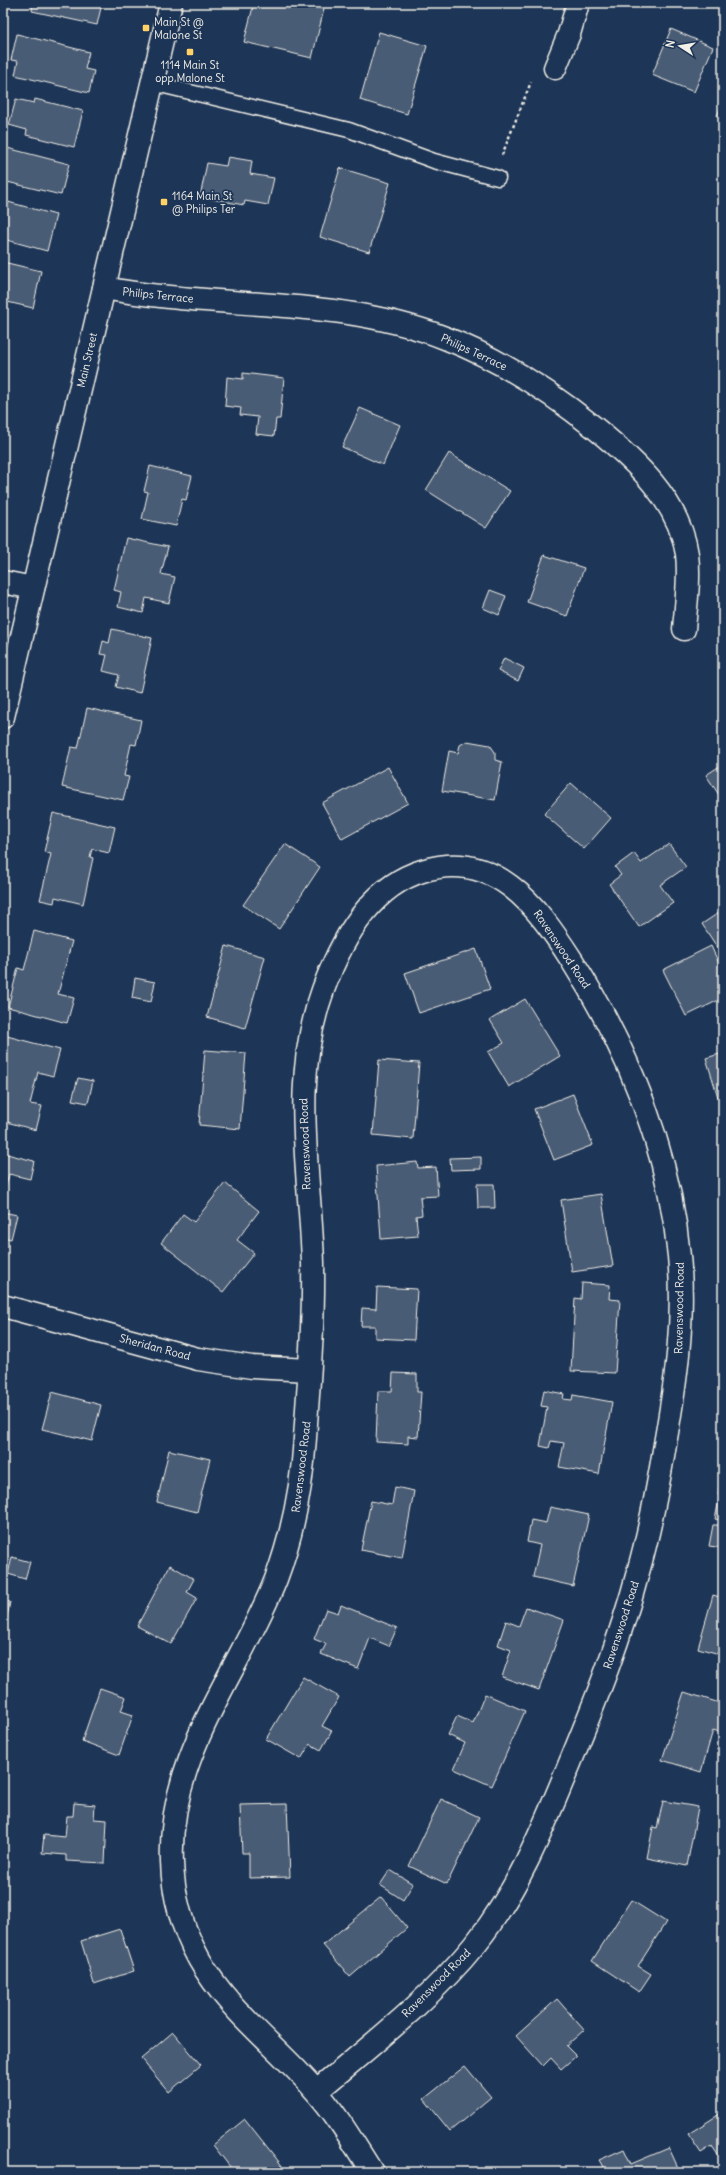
<svg xmlns="http://www.w3.org/2000/svg" width="726" height="2175" font-family="Delius,sans-serif">
<rect width="100%" height="100%" fill="#1d3557"/>
<filter id="ink" filterUnits="userSpaceOnUse"><feTurbulence type="fractalNoise" baseFrequency=".025" numOctaves="2"/><feDisplacementMap in="SourceGraphic" scale="8" xChannelSelector="R" yChannelSelector="G"/><feConvolveMatrix kernelMatrix="1 2 1 2 8 2 1 2 1" color-interpolation-filters="sRGB"/></filter>
<g filter="url(#ink)">
<path fill="#485b74" stroke="#f4f1e8" d="M33,3H102L97,25L32,11Z
M254,3H300L324,9L312,58L244,42Z
M671,29L713,47L694,92L652,75Z
M379,32L427,46L407,114L360,100Z
M17,34L89,52L85,69L94,71L89,93L15,75L18,61L11,60Z
M16,99L34,103L35,99L83,111L74,147L26,135L27,130L9,125Z
M723,101V118L717,116Z
M3,147L69,164L61,195L3,181Z
M228,157L252,161L250,174L274,178L268,205L245,201L244,205L200,197L207,163L226,166Z
M340,168L390,183L369,252L320,237Z
M8,202L56,215L47,251L3,239V220Z
M3,262L41,271L33,308L3,301Z
M243,373L284,378L280,419H276L274,436L256,434L258,417L240,415L241,408L225,406L227,377L243,379Z
M360,408L400,425L383,465L342,447Z
M449,453L510,491L486,528L426,490Z
M150,466L192,476L186,500L182,499L176,526L142,519L148,492L144,491Z
M126,538L168,547L161,574L175,577L169,603L146,598L143,613L118,607L121,592L114,590Z
M544,555L584,568L567,616L527,602Z
M490,590L506,596L499,615L483,608Z
M112,629L152,638L140,693L116,687L119,675L103,671L107,655L100,654L103,641L109,643Z
M504,658L524,668L518,681L498,671Z
M87,708L141,720L136,745L131,744L124,776L129,777L123,800L62,787L71,747L78,748Z
M467,741L490,745L495,752V760L502,762L495,800L442,791L449,751L458,753L460,745Z
M723,764V801L706,775Z
M388,767L408,803L342,839L322,803Z
M571,783L611,818L584,849L544,814Z
M53,813L115,827L109,853L92,849L90,857L93,858L83,904L55,897L54,903L40,900L51,854L44,852Z
M285,844L320,867L279,929L243,905Z
M669,844L686,867L660,885L673,903L639,927L609,884L621,875L615,867L634,853L641,863Z
M723,910V943L717,947L702,924Z
M34,931L72,941L58,994L74,998L67,1023L8,1007L18,968L24,970Z
M226,946L265,957L245,1028L207,1017Z
M711,946L721,968L723,967V998L686,1016L663,970Z
M476,949L490,989L419,1013L405,973Z
M135,978L155,982L151,1002L132,998Z
M525,999L560,1056L509,1087L488,1052L504,1043L490,1020Z
M3,1035L60,1050L53,1076L38,1072L30,1104L42,1106L36,1130L3,1121Z
M205,1050L246,1053L240,1129L199,1125Z
M723,1053V1109L722,1110L706,1058Z
M379,1060L419,1063L413,1139L373,1135Z
M78,1078L93,1081L88,1103L72,1100Z
M573,1094L593,1145L554,1160L534,1109Z
M3,1153L34,1161L30,1179L9,1174L3,1198Z
M481,1157V1169L451,1170L450,1158Z
M417,1162L418,1168L436,1167L438,1196L420,1197L422,1215L416,1216L418,1236L381,1239L376,1166Z
M225,1183L259,1211L237,1240L254,1253L223,1292L161,1243L183,1214L194,1222Z
M477,1184H494L495,1208H478Z
M601,1194L613,1266L572,1272L561,1200Z
M3,1212L17,1215L11,1239L3,1237Z
M582,1283L610,1285L609,1299L620,1300L615,1373L571,1371L575,1298L581,1299Z
M377,1287L417,1289L414,1340L375,1338V1326H361L362,1308L376,1309Z
M393,1373L417,1374V1392H421L418,1437L408,1436V1444L376,1442L378,1391H392Z
M544,1390L564,1394L563,1399L572,1400L573,1395L612,1402L599,1474L559,1467L564,1443L551,1441L549,1448L540,1446L547,1407L541,1406Z
M52,1392L101,1405L92,1441L42,1429Z
M169,1450L210,1459L197,1512L157,1502Z
M722,1471L723,1472V1495H718Z
M395,1487L414,1491L402,1558L361,1550L371,1501L392,1505Z
M719,1500L723,1501V1548L709,1546L713,1525H719L720,1520L715,1519Z
M550,1507L589,1515L573,1586L533,1577L540,1545L527,1542L531,1520L546,1523Z
M12,1557L30,1562L25,1579L8,1574Z
M170,1565L194,1579L187,1592L197,1598L171,1644L137,1626Z
M713,1595L723,1598V1655L698,1648Z
M3,1601L10,1602L5,1627H3Z
M341,1605L397,1628L389,1646L370,1638L358,1669L321,1654L326,1644L314,1639L326,1609L338,1613Z
M526,1607L564,1620L539,1690L502,1677L511,1650L498,1645L506,1621L519,1626Z
M303,1677L339,1697L322,1726L332,1731L321,1750L310,1744L301,1759L266,1739Z
M100,1688L126,1697L121,1711L133,1715L119,1755L82,1741Z
M684,1692L723,1704V1733L713,1730L701,1772L662,1760Z
M485,1694L525,1711L492,1786L454,1769L465,1743L448,1735L457,1716L473,1723Z
M441,1799L479,1817L447,1884L409,1866Z
M663,1801L698,1807L687,1866L647,1858L653,1827L657,1828Z
M74,1803L95,1805L94,1819L107,1820L105,1863L66,1861V1855L42,1853L44,1835L65,1837L67,1816H73Z
M287,1804L290,1877L249,1878V1853H242L240,1805Z
M390,1870L413,1884L403,1900L380,1885Z
M381,1897L407,1928L350,1977L323,1945Z
M631,1900L666,1922L638,1966L651,1974L639,1992L592,1961Z
M120,1929L134,1971L94,1984L81,1941Z
M557,1999L584,2030L566,2046L576,2056L561,2069L551,2058L543,2066L516,2036Z
M173,2032L201,2065L169,2092L141,2059Z
M465,2066L491,2097L450,2131L424,2099Z
M723,2112V2161H722L712,2146L701,2153L688,2134Z
M245,2119L287,2172H234L213,2145Z
M669,2148L680,2172H593L603,2167L599,2160L624,2149L631,2164Z"/>
<g fill="none" stroke-linecap="round" stroke-linejoin="round">
<g stroke="#f4f1e8" stroke-width="17">
<path id="service" d="M152,83L349,130L434,161L498,178"/>
</g>
<g stroke="#f4f1e8" stroke-width="25">
<path id="minor" d="M555,68L569,34L578,3
M104,288C216,309 337,296 445,338C500,359 549,391 595,428C634,460 679,500 687,554C690,579 686,605 684,629
M3,582L33,588
M3,1306L198,1359L252,1367L309,1370
M317,2091C371,2045 431,1999 476,1943C519,1889 544,1826 570,1763C596,1700 621,1637 638,1572C650,1530 658,1487 665,1444C676,1382 685,1319 679,1256C669,1149 628,1049 571,959C537,906 494,848 422,871C370,887 340,943 323,990C290,1080 310,1171 313,1263C314,1321 309,1380 305,1438C302,1486 293,1533 276,1579C239,1673 167,1756 172,1862C173,1897 182,1928 199,1959C228,2011 276,2045 314,2089C337,2114 354,2144 372,2172"/>
</g>
<g stroke="#f4f1e8" stroke-width="25">
<path id="secondary" d="M3,717L171,3"/>
</g>
<path stroke="#f4f1e8" stroke-width="2.5" stroke-dasharray="3 3" stroke-linecap="butt" d="M502,155L531,82"/>
<use href="#service" stroke="#1d3557" stroke-width="14"/>
<use href="#minor" stroke="#1d3557" stroke-width="22"/>
<use href="#secondary" stroke="#1d3557" stroke-width="22"/>
</g>
</g>
<g fill="#ffd166" stroke="#1d3557" stroke-width="1.5">
<rect x="142" y="24" width="8" height="8" rx="2"/>
<rect x="186" y="48" width="8" height="8" rx="2"/>
<rect x="160" y="198" width="8" height="8" rx="2"/>
</g>
<g text-anchor="middle" stroke-width="3.5" stroke-linejoin="round" paint-order="stroke">
<g font-size="11" fill="#f4f1e8" stroke="#1d3557" text-anchor="start">
<text x="154" y="26">Main St @<tspan x="154" dy="13">Malone St</tspan></text>
<text x="190" y="69" text-anchor="middle">1114 Main St<tspan x="190" dy="13">opp Malone St</tspan></text>
<text x="172" y="200">1164 Main St<tspan x="172" dy="13">@ Philips Ter</tspan></text>
</g>
<g font-size="11" fill="#f4f1e8" stroke="#1d3557">
<text transform="translate(158 295) rotate(6)" y="4">Philips Terrace</text>
<text transform="translate(474 352) rotate(25)" y="4">Philips Terrace</text>
<text transform="translate(87 360) rotate(-77)" y="4">Main Street</text>
<text transform="translate(562 949) rotate(56)" y="4">Ravenswood Road</text>
<text transform="translate(305 1144) rotate(-92)" y="4">Ravenswood Road</text>
<text transform="translate(679 1308) rotate(-89)" y="4">Ravenswood Road</text>
<text transform="translate(155 1347) rotate(15)" y="4">Sheridan Road</text>
<text transform="translate(301 1467) rotate(-83)" y="4">Ravenswood Road</text>
<text transform="translate(621 1625) rotate(-72)" y="4">Ravenswood Road</text>
<text transform="translate(436 1983) rotate(-45)" y="4">Ravenswood Road</text>
</g>
</g>
<rect width="726" height="2175" fill="none" stroke="#1d3557" stroke-width="16"/>
<rect x="8" y="8" width="710" height="2159" fill="none" stroke="#f4f1e8" stroke-width="1.5" filter="url(#ink)"/>
<g transform="translate(680 46) rotate(282)" stroke="#1d3557" stroke-width="3" paint-order="stroke">
<path d="M0-3L7 15L0 10L-7 15Z" fill="#f4f1e8"/>
<text y="-6" font-size="11" font-weight="bold" text-anchor="middle" fill="#f4f1e8">N</text>
</g>
</svg>
